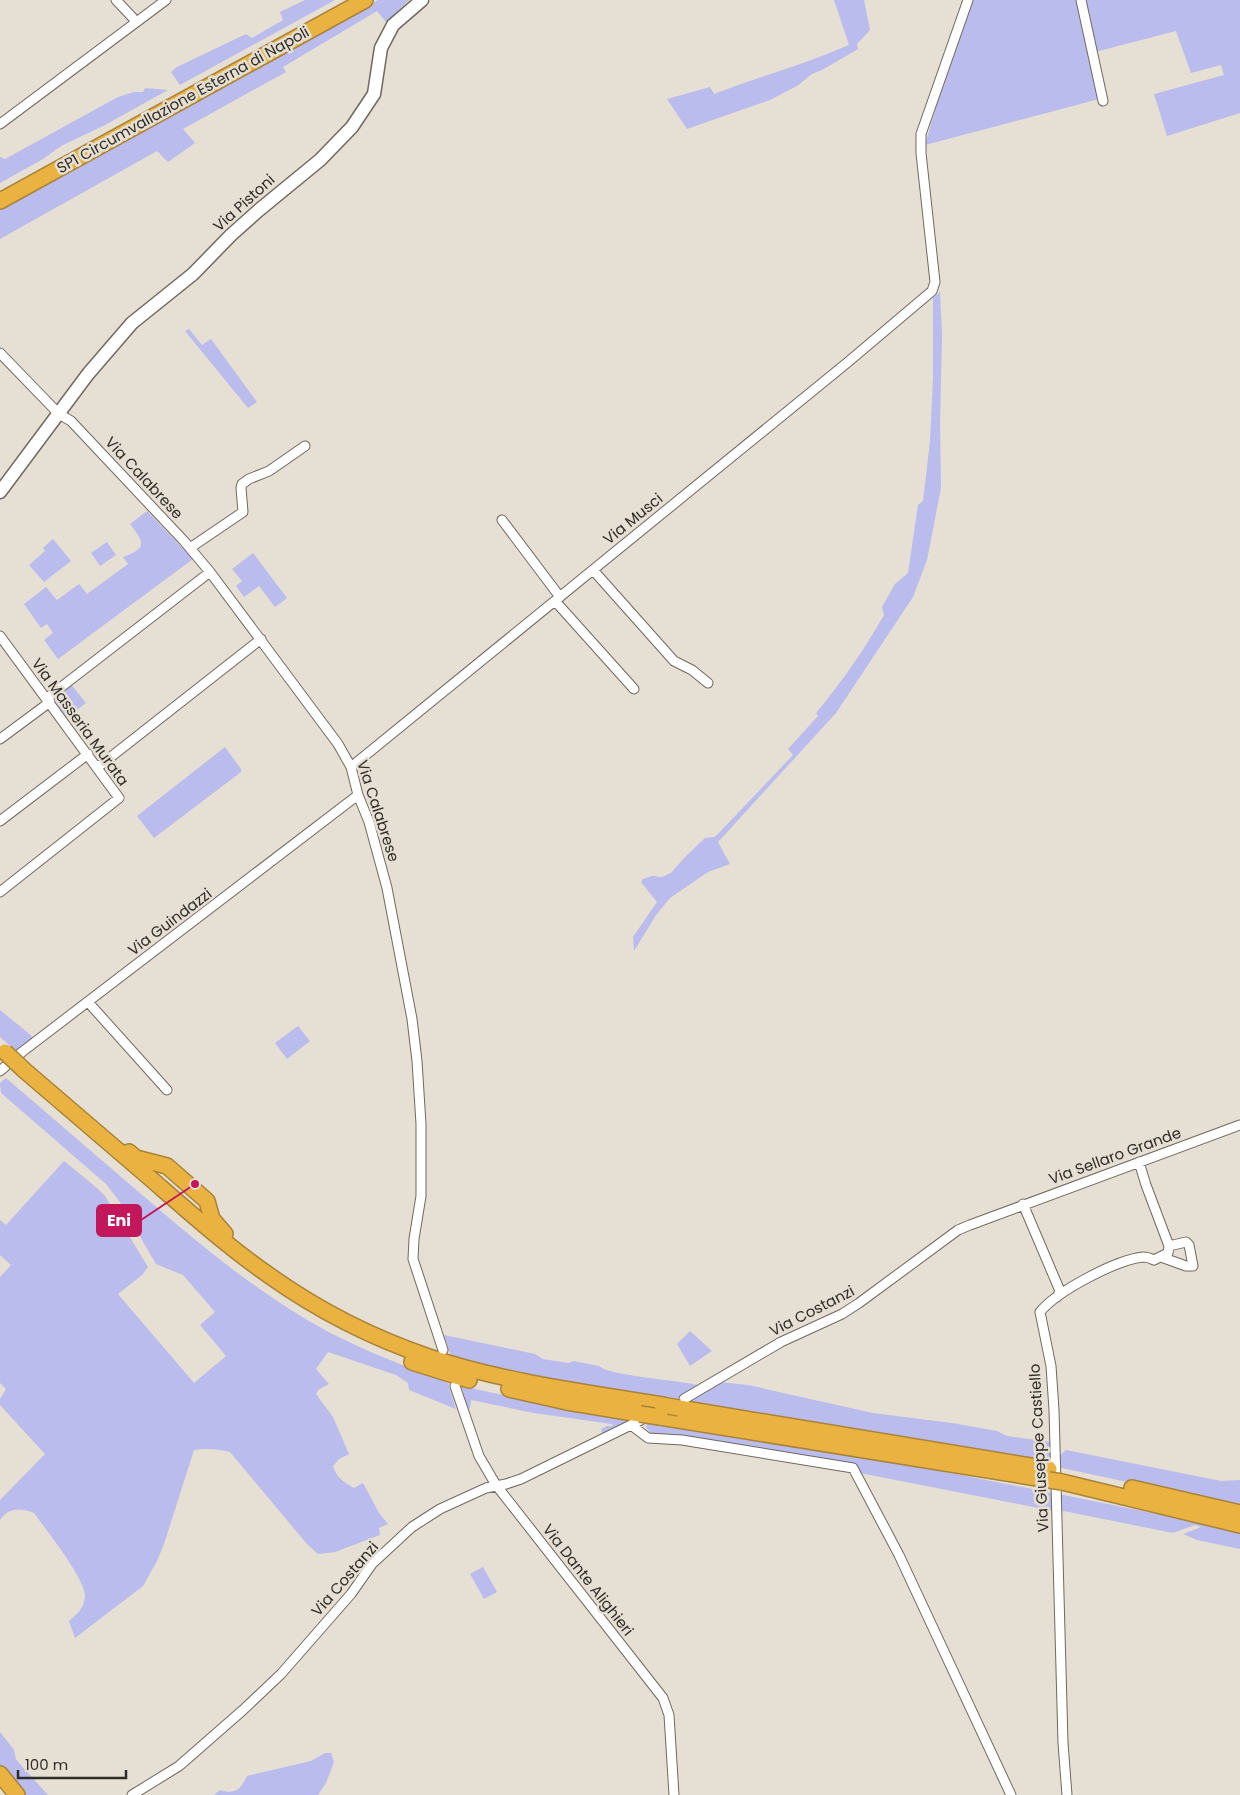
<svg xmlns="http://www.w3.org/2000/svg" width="1240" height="1795" font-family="Poppins,sans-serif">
<rect width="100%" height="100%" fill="#e6dfd3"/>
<path fill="#b9bced" d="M305,0H335L180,85L171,72L177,67L246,34L252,38L283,20L280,12Z
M378,0H409L386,22L377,11L283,67L286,72L183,129L195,143L168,162L157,151L0,239V208Z
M834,0H864L870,30L857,44L858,49L822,70L812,74L797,86L770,100L687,129L667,99L710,87L714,94C759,77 805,64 849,45Z
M973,0H1076L1099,99L925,145L940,93Z
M1083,0H1240V113L1167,136L1154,94L1224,75L1221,65L1191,73L1176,31L1095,52Z
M145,88L168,90L105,125L61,146L43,159L0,183V157L5,159L118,97L134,92H143Z
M940,292L942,335L940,425L941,488L927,560L913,597L836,713L718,842L730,864L708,872L670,898L656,915L634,951L633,937L657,902L641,882L643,879L652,876L662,877L671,873L684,858L705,838L714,837L718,834L793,755L788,749L818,716L816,713C842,682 864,650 884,615L882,607L895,584L908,573L918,505L923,501L930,441L933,378V298Z
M189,329L202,345L211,339L257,402L248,408L185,331Z
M147,511L193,559L58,659L44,640L53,633L47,624L41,628L24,604L46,587L57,600L79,584L87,594L128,564L123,557C149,548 143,541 130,524Z
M53,539L71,561L44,582L29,565L45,551L43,548Z
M107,542L116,555L100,566L91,553Z
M253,553L287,598L275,607L259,586L244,597L236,586L242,581L232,569Z
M70,683L86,703L66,718L51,698Z
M225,747L241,769V772L154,838L137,816Z
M0,1010L33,1037L16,1051L0,1037Z
M298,1026L310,1041L287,1059L275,1043Z
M6,1078C51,1117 96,1155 141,1194C189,1235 237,1276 291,1310C340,1342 395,1362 448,1383L456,1409L409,1390L408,1383L396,1375L328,1352L316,1369L329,1384L318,1390L316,1394L333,1417L349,1454L339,1459L333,1466C337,1478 343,1482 354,1488L363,1483L379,1513L388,1524L379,1528L380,1535L335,1552L318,1554L307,1544L230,1452C217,1449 207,1448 194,1450L164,1544L157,1561L143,1586L75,1638L69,1621C77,1614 84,1609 85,1596C85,1578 46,1530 34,1513C21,1508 9,1507 0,1520V1500L45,1454L0,1405V1399L6,1389L0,1383V1277L11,1265L0,1255V1220L6,1225L64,1161L97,1188L105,1196L148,1267L142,1275L118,1294L194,1383L226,1356L200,1325L215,1312L183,1275L156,1264L120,1202L106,1184L1,1093L0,1083Z
M690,1331L712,1351L690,1366L677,1344Z
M444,1335L535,1354L543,1359L568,1363L574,1361L599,1366C610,1376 678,1380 697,1385L675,1400L517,1373L451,1356Z
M720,1382L748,1385L873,1413L952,1423L997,1431L1007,1436L1050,1442L1052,1466L685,1402Z
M461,1386L558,1407L638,1419L603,1437L601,1429L607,1426H613L612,1424L534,1413L471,1400L470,1408L468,1409Z
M648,1421L859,1455L1053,1493L1054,1511L860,1473L856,1466L653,1436L646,1427Z
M1066,1450L1221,1481L1240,1480V1506L1057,1467L1059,1456Z
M1059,1494L1240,1531V1549L1197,1540L1183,1534L1201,1527L1195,1525L1173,1533L1059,1510Z
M483,1567L497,1592L484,1599L470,1574Z
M0,1732L14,1750L16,1759L19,1763L48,1795H24L0,1765Z
M325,1753H331L334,1762L326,1783L318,1795H214L220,1790C235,1795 241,1789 247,1776L311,1761Z"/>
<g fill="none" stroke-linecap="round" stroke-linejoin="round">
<g stroke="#70695e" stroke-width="11">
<path id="street" d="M116,0L133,18
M1081,0L1103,101
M0,124L166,0
M0,353L59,414L71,421L184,541L210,572L338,744L351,767L358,795L369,822L387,888L412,1019L417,1061L421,1124V1196L414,1239L413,1259L443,1350
M502,520L560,597
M190,548L243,512L241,488L242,484L249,479L269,471L305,446
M593,570L674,661L692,670L708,683
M555,601L634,689
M0,636L119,798L0,892
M47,698L210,572
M0,739L50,702
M98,767L261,639
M351,767L848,362L932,291L935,282L921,153V134L968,0
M0,821L88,754
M88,1002L167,1090
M0,1071L22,1052L358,795
M1023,1204L1060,1291L1057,1297
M1161,1257L1186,1266H1193L1189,1245L1186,1242L1169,1246
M455,1386L479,1456L496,1485L663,1698L669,1715L674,1795
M684,1399L781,1342L842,1314L859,1303L958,1230L970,1225L1240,1125
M631,1425L648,1438L682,1440L853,1468L899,1555L1011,1795
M132,1795L179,1766L243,1710L281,1674L351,1594L372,1564L412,1527L440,1509L486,1488L506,1484L521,1479L641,1420
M1067,1795L1063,1743L1054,1410L1051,1366L1040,1312C1057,1291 1116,1260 1143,1257C1147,1257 1150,1258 1154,1260L1168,1253L1169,1246L1146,1185L1139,1162"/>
</g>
<g stroke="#70695e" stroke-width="15">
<path id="secondary" d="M0,492L88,374L132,323L193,274L231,235L259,210L320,160L352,127L374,94L381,48L393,25L422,0"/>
</g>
<g stroke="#a98338" stroke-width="18">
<path id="highway" d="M0,201L365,0
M24,1070C66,1106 108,1142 150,1178C189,1212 228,1247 270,1276C318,1310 373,1338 429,1357C504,1382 584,1392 662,1405
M129,1152L136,1158L167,1166L207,1201L212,1219L225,1234
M412,1362L469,1380
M509,1389L567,1402L640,1414
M679,1408L1049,1469
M660,1417L1049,1480
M1062,1482L1240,1525
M1132,1488L1240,1513
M0,1774L17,1795"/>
</g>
<use href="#street" stroke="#fff" stroke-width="9"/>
<use href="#secondary" stroke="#fff" stroke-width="12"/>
<use href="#highway" stroke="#eab241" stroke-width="15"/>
<g stroke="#a98338" stroke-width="18" stroke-linecap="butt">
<path id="highway-bridge" d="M5,1052L24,1070
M662,1405L679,1408
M640,1414L660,1417
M1049,1480L1062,1482"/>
</g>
<use href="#highway-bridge" stroke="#eab241" stroke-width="15"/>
</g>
<g text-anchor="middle" stroke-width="5" stroke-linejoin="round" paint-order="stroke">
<g font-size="15" fill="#2f2c27" stroke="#e6dfd3">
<text transform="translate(183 100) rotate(-29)" y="5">SP1 Circumvallazione Esterna di Napoli</text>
<text transform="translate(244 203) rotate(-42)" y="5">Via Pistoni</text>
<text transform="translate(144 478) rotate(47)" y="5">Via Calabrese</text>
<text transform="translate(633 519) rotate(-39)" y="5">Via Musci</text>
<text transform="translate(80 722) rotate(54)" y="5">Via Masseria Murata</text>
<text transform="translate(378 811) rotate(72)" y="5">Via Calabrese</text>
<text transform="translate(170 922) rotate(-37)" y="5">Via Guindazzi</text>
<text transform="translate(1115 1156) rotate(-20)" y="5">Via Sellaro Grande</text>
<text transform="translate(812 1311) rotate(-27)" y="5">Via Costanzi</text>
<text transform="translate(1039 1448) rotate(-93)" y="5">Via Giuseppe Castiello</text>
<text transform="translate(345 1579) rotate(-49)" y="5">Via Costanzi</text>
<text transform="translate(588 1580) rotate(52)" y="5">Via Dante Alighieri</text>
</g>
</g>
<path fill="none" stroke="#c2185b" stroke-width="2" d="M195 1184L141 1220"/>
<circle fill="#c2185b" stroke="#e6dfd3" stroke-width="2" cx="195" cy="1184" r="5"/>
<rect fill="#c2185b" stroke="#c2185b" stroke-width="2" x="97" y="1205" width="44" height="31" rx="5"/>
<g font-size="16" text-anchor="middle" font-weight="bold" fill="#fff">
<text x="119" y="1226">Eni</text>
</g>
<path d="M18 1770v8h108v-8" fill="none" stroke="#2f2c27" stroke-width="2.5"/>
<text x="25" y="1770" font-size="15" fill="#2f2c27" stroke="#e6dfd3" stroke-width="4" paint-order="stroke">100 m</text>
</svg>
